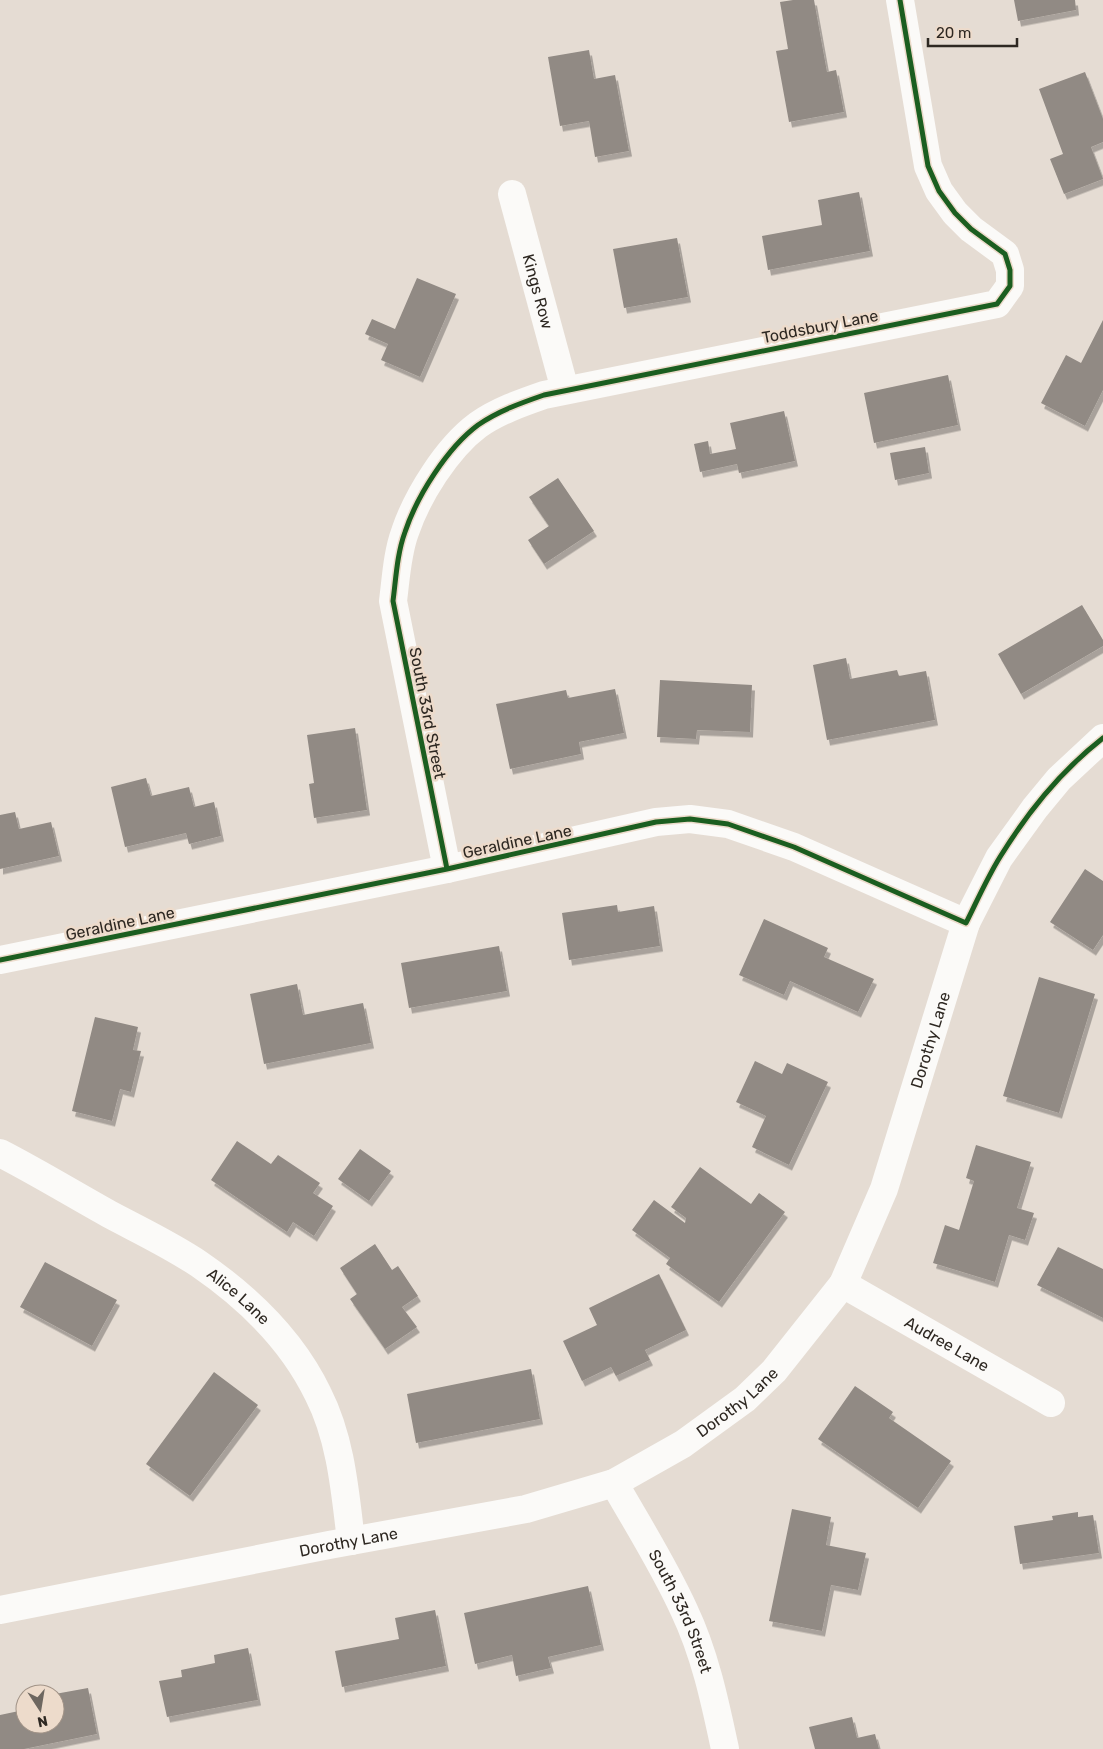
<svg xmlns="http://www.w3.org/2000/svg" width="1103" height="1749" font-family="Rubik,sans-serif">
<defs>
<filter id="shadow"><feDropShadow dx="3" dy="5.5" stdDeviation="0" flood-color="#0004"/></filter>
</defs>
<rect width="100%" height="100%" fill="#e5dcd3"/>
<path fill="#918a84" filter="url(#shadow)" d="M793,0H814L827,72L836,70L844,112L789,122L776,51L788,49L780,2Z
M1014,0H1075L1076,10L1018,21Z
M589,50L594,79L615,75L629,151L595,157L589,121L560,126L548,57Z
M1085,72L1103,119V142L1091,147L1103,179L1064,194L1050,159L1063,154L1039,89Z
M859,192L870,251L768,270L762,236L822,225L818,200Z
M677,238L688,297L624,308L613,249Z
M417,278L456,294L420,377L381,360L388,344L365,334L372,319L395,329Z
M1103,320V390L1085,426L1041,403L1066,355L1081,363Z
M948,375L958,425L874,443L864,393Z
M784,411L795,461L739,473L737,464L700,472L694,444L708,441L710,454L736,449L730,423Z
M925,447L929,473L895,480L890,453Z
M558,478L594,531L544,564L528,540L549,526L529,497Z
M1082,605L1103,640V646L1021,694L998,654Z
M846,658L850,679L897,670L899,676L926,671L935,720L827,740L813,665Z
M660,680L752,685L750,732L697,730L696,739L657,737Z
M615,689L624,733L579,742L581,754L510,769L496,704L566,690L568,698Z
M355,728L367,810L314,818L309,784L314,783L307,735Z
M146,778L151,796L189,787L194,807L214,802L221,836L189,844L186,833L125,847L111,787Z
M15,812L19,829L51,822L59,856L0,869V815Z
M1085,869L1103,881V935L1093,950L1050,922Z
M617,905L618,912L654,906L660,946L569,960L562,913Z
M764,919L828,948L824,957L874,979L858,1012L790,981L784,995L739,975Z
M499,946L507,991L409,1008L401,963Z
M1039,977L1095,994L1059,1113L1003,1096Z
M297,984L303,1015L363,1003L371,1043L264,1064L250,994Z
M95,1017L138,1027L133,1050L141,1051L131,1092L120,1089L112,1121L72,1111Z
M755,1061L782,1074L787,1063L828,1082L789,1165L752,1147L766,1116L736,1102Z
M237,1141L271,1164L278,1155L320,1183L313,1193L333,1206L314,1236L293,1222L287,1232L211,1180Z
M976,1145L1031,1162L1017,1208L1034,1213L1025,1240L1009,1235L995,1282L933,1263L945,1225L959,1230L974,1181L966,1178Z
M360,1149L391,1171L369,1201L338,1179Z
M700,1167L751,1204L759,1193L785,1212L719,1302L666,1264L670,1258L632,1230L654,1200L685,1223L686,1218L671,1207Z
M375,1244L392,1270L398,1266L418,1296L402,1307L417,1327L385,1349L350,1299L357,1294L340,1268Z
M1058,1247L1103,1269V1318L1037,1285Z
M45,1262L117,1300L92,1346L20,1307Z
M659,1274L686,1330L645,1350L650,1360L616,1376L611,1367L582,1381L563,1341L597,1325L589,1308Z
M531,1369L540,1419L416,1443L407,1394Z
M214,1372L258,1405L190,1496L146,1464Z
M855,1386L893,1412L889,1418L951,1461L918,1508L818,1439Z
M792,1509L831,1517L826,1545L866,1553L858,1590L831,1585L822,1631L769,1621Z
M1078,1512V1517L1093,1515L1099,1553L1020,1564L1014,1526L1053,1520L1052,1516Z
M588,1586L601,1645L548,1657L551,1668L516,1676L512,1655L475,1664L464,1613Z
M435,1610L446,1666L342,1687L335,1651L399,1639L395,1618Z
M248,1648L258,1700L167,1717L159,1681L182,1677L181,1670L215,1663L214,1655Z
M88,1688L97,1734L24,1749H0V1715L19,1711L17,1702L25,1700V1724H55V1694Z
M852,1717L857,1738L875,1734L879,1749H815L809,1727Z"/>
<g fill="none" stroke-linecap="round" stroke-linejoin="round">
<g stroke="#fbfaf8" stroke-width="28">
<path id="s1" d="M512,194L565,390"/>
<path d="M447,869L393,601C396,578 397,554 405,532C417,496 447,448 478,425C498,411 521,403 544,395L997,304L1010,286V270L1005,254L971,229L955,213L939,191L928,166L900,0"/>
<path d="M0,960L447,869L656,822L690,819L728,824L794,847L966,923"/>
<path id="s2" d="M0,1153C37,1172 73,1194 109,1214C139,1230 171,1245 199,1264C247,1297 292,1340 318,1394C341,1439 345,1491 351,1541"/>
<path id="s3" d="M843,1284L1051,1403"/>
<path id="s4" d="M614,1483C638,1525 664,1566 684,1610C705,1654 715,1702 725,1749"/>
<path id="s5" d="M0,1610L329,1545L526,1509L614,1483L683,1444L745,1399L774,1371L843,1284L884,1189L966,923L999,858L1035,808L1059,779L1103,738"/>
</g>
<g stroke="#eddbcb" stroke-width="8">
<path id="cycleway" d="M447,869L393,601C396,578 397,554 405,532C417,496 447,448 478,425C498,411 521,403 544,395L997,304L1010,286V270L1005,254L971,229L955,213L939,191L928,166L900,0
M0,960L447,869L656,822L690,819L728,824L794,847L966,923C977,901 987,878 1000,857C1027,813 1062,770 1103,738"/>
</g>
<use href="#cycleway" stroke="#1b5e20" stroke-width="5"/>
</g>
<g text-anchor="middle" stroke-width="5" stroke-linejoin="round" paint-order="stroke">
<g font-size="16" fill="#2e2822" stroke="#eddbcb">
<text dy="6" stroke="none"><textPath href="#s1" startOffset="101">Kings Row</textPath></text>
<text transform="translate(820 326) rotate(-11)" y="6">Toddsbury Lane</text>
<text transform="translate(428 713) rotate(79)" y="6">South 33rd Street</text>
<text transform="translate(517 841) rotate(-12)" y="6">Geraldine Lane</text>
<text transform="translate(120 923) rotate(-12)" y="6">Geraldine Lane</text>
<text dy="6" stroke="none"><textPath href="#s5" startOffset="1194">Dorothy Lane</textPath></text>
<text dy="6" stroke="none"><textPath href="#s2" startOffset="279">Alice Lane</textPath></text>
<text dy="6" stroke="none"><textPath href="#s3" startOffset="120">Audree Lane</textPath></text>
<text dy="6" stroke="none"><textPath href="#s5" startOffset="775">Dorothy Lane</textPath></text>
<text dy="6" stroke="none"><textPath href="#s5" startOffset="355">Dorothy Lane</textPath></text>
<text dy="6" stroke="none"><textPath href="#s4" startOffset="145">South 33rd Street</textPath></text>
</g>
</g>
<g transform="translate(40 1709) rotate(168)"><circle r="24" fill="#eddbcb" stroke="#a19387"/>
<path d="M0-4L9 19L0 12L-9 19Z" fill="#6e6760"/>
<text y="-8" font-size="14" font-weight="bold" text-anchor="middle" fill="#2e2822">N</text>
</g>
<path d="M928 38v8h89v-8" fill="none" stroke="#2e2822" stroke-width="2.5"/>
<text x="936" y="38" font-size="15" fill="#2e2822" stroke="#eddbcb" stroke-width="4" paint-order="stroke">20 m</text>
</svg>
